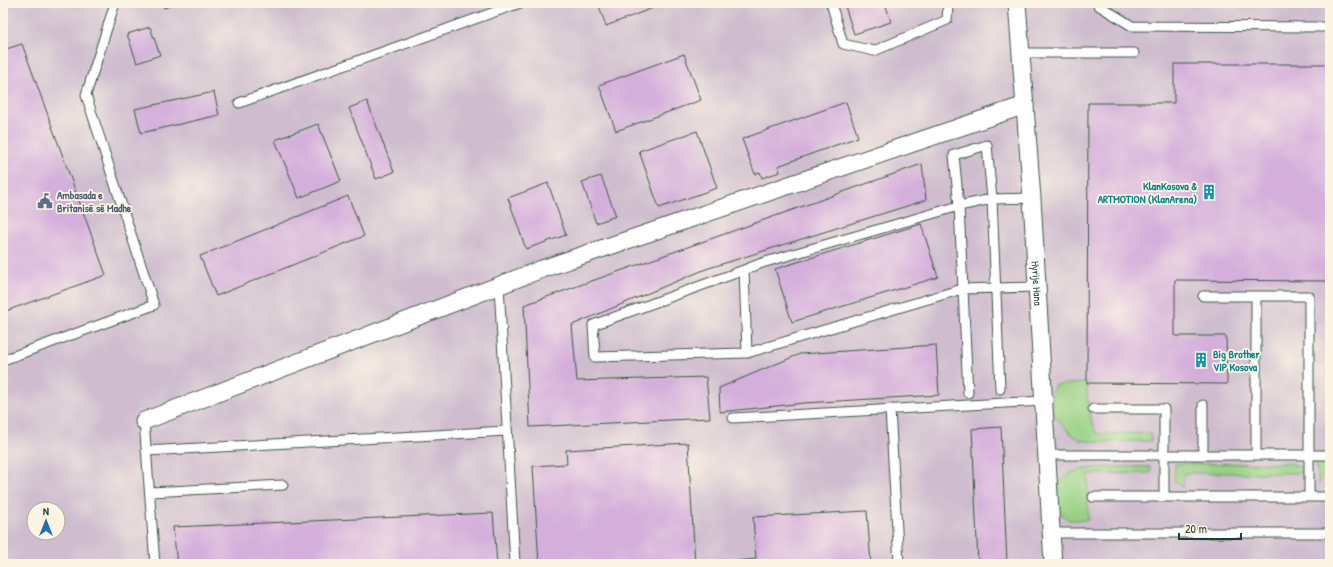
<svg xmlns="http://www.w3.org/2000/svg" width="1333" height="567" font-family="'Patrick Hand',sans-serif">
<rect width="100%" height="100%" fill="#fcf5e5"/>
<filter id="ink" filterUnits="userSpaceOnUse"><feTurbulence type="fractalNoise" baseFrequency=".025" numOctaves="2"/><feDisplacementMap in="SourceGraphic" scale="8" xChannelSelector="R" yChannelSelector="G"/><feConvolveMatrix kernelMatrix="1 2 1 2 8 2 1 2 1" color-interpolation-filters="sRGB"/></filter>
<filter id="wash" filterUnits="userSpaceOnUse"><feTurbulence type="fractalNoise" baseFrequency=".012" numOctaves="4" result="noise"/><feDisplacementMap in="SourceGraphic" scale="16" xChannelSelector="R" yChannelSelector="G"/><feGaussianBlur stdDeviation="0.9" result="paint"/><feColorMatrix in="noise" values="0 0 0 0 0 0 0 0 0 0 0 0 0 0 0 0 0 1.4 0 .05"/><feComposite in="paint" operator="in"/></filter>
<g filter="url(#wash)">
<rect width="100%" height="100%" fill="#f1debd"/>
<path fill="#cfbdcf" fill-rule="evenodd" d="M3,3H1330V564H3ZM34,509H58V533H34Z"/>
<path fill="#97d184" stroke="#5b875c" d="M1087,383C1087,396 1089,426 1098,434L1151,433V441L1098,442L1080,440L1070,433L1054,415L1051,392L1055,385Z
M1330,459V469H1326L1319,484L1316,462Z
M1290,463L1301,468V473H1184L1183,488L1174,479L1175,464Z
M1150,467L1151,473L1088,474V520H1069L1059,513C1058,501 1056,489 1062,479C1072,464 1132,467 1150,467Z"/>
<g id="blocks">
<path fill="#d4afdb" d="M162,3H178L164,8Z
M598,3H666L606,26Z
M844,3H885L891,22L854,34Z
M150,27L160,55L137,63L127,34Z
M22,44L106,275L3,312V50Z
M684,54L701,100L616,131L599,85Z
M1174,64H1330V281L1175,280V336H1226L1227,384L1087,383L1088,103H1174Z
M214,92L219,115L141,133L135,109Z
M367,101L394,172L376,179L349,108Z
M846,102L858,137L778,166L780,172L762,178L760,172L755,174L742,139Z
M318,124L341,181L299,198L275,140Z
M697,131L717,188L659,208L639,151Z
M922,164L926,200L706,269L572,325L577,381L706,377L710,418L530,427L524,305Z
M601,176L616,216L596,223L582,182Z
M548,183L566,235L526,249L508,198Z
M348,196L364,236L216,296L200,256Z
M921,224L938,277L792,322L775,269Z
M936,345L939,395L804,403L720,412L719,388L800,354Z
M1001,427L1007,564H978L972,429Z
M688,443L695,564H539L533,466L567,464L566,450Z
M867,511L871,564H701L756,559L753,517Z
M493,513L497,564H177L173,527Z"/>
</g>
</g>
<g filter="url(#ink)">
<use href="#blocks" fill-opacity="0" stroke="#3e5549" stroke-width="1"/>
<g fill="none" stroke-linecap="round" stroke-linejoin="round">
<g stroke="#3e5549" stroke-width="11">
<path id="service" d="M831,3L843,44L874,51L947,20L948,3
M1098,3V5L1132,26L1330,27
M1021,53H1134
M239,103L520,3
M744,270L747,353L595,357L593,325L744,270L762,263L959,206L992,199L1032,198
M499,286L515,564
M1203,296H1309V497
M747,353L962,289L1037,287
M3,360L154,305L86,95L115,3
M968,393L959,206L954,155L987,145L992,199L1000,389
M890,409L899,564
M1093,409H1164V497
M733,418L1043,401
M144,421L155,564
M146,451L507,431
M1046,455H1330
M1203,455V405
M1256,455V296
M150,492L283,485
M1093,497H1330
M1051,533H1330"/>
</g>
<g stroke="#3e5549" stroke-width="19">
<g id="minor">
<path id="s1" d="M1017,3L1032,198L1053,564"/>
<path d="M144,421L542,269L1025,105"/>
</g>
</g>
<use href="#service" stroke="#fff" stroke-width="9"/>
<use href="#minor" stroke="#fff" stroke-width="17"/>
</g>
</g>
<defs>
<g id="building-bare" transform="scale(1.2)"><path d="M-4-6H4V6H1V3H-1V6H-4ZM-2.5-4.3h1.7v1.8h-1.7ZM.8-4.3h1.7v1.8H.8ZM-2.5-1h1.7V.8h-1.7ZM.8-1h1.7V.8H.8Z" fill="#0f9aa8" stroke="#fcf5e5" stroke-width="2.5" paint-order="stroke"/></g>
<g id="civic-bare" transform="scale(1.2)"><path d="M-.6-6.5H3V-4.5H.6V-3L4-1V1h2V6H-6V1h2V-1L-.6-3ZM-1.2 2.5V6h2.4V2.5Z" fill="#5c6f8a" stroke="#fcf5e5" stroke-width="2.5" paint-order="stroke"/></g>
</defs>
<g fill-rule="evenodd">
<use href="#building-bare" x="1209" y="192"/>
<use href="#civic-bare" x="45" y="201"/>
<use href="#building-bare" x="1201" y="360"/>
</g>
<g text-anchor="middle" stroke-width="3.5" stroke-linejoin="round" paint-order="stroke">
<g font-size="11" font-weight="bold" fill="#0d838f" stroke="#fcf5e5" text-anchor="end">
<text x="1197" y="190">KlanKosova &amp;<tspan x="1197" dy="13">ARTMOTION (KlanArena)</tspan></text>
<text x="1213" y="358" text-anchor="start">Big Brother<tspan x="1213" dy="13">VIP Kosova</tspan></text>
</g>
<g font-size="11" font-weight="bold" fill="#4e5e75" stroke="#fcf5e5" text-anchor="start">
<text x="57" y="199">Ambasada e<tspan x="57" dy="13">Britanisë së Madhe</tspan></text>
</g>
<g font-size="11" fill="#1f3d34" stroke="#fcf5e5">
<text dy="4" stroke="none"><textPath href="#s1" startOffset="281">Hyrije Hana</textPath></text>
</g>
</g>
<rect width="1333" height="567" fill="none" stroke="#fcf5e5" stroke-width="16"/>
<g transform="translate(46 521)"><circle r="19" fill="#fcf5e5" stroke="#a4ab9e"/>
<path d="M0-3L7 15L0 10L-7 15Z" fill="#1f6fb2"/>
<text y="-6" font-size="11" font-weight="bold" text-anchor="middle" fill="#1f3d34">N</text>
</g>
<path d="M1179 533v6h62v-6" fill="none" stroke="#1f3d34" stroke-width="2"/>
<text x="1185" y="533" font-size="12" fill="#1f3d34" stroke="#fcf5e5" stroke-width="3" paint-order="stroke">20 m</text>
</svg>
